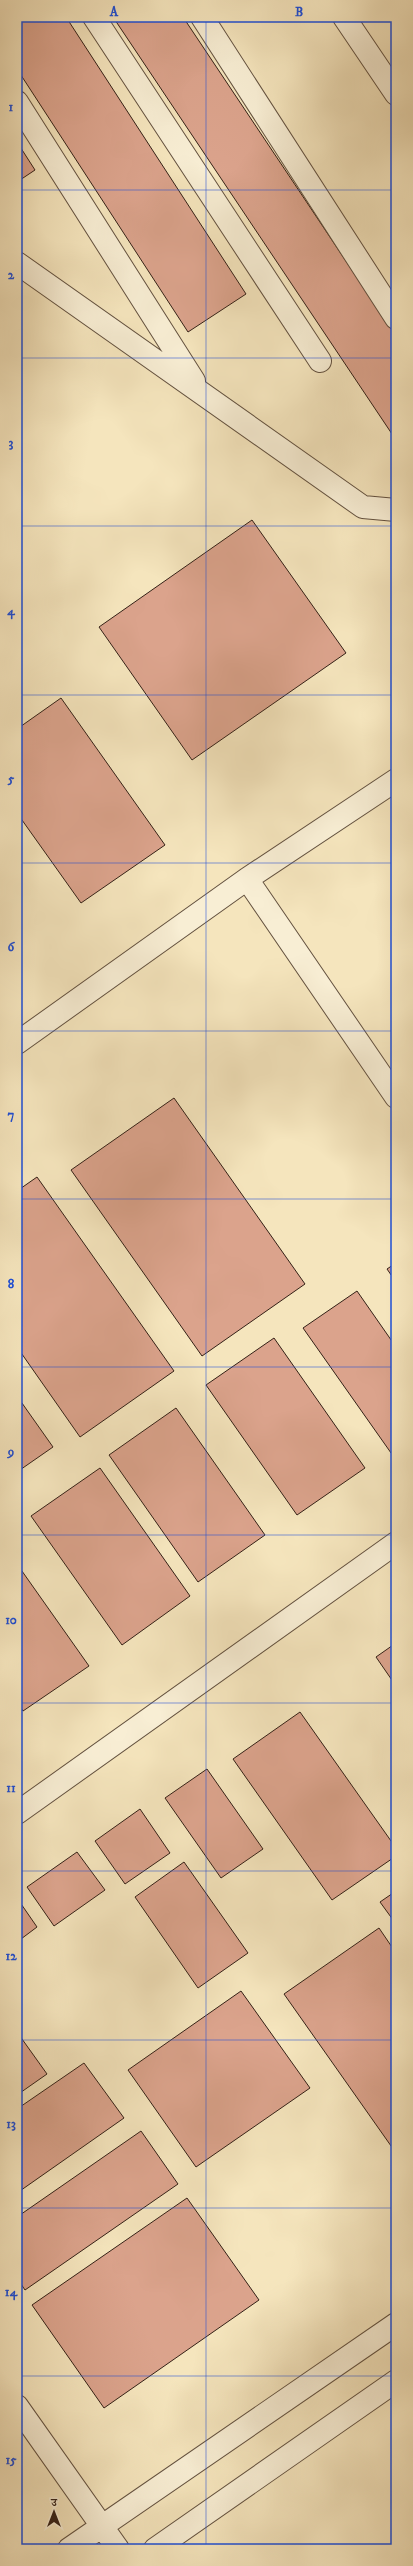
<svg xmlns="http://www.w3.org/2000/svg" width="413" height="2566" font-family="'IM FELL DW Pica','Noto Serif Devanagari',serif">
<rect width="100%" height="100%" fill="#f5e5bd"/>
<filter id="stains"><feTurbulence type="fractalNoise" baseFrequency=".005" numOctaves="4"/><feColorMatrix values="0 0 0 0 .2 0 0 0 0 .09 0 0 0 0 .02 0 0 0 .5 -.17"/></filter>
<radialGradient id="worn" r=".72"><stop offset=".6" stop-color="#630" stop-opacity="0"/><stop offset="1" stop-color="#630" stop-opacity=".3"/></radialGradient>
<path fill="#dba38c" stroke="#342117" d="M17,17H66L246,294L188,332L17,69Z
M113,17H183L396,336V440Z
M17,142L35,170L17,182Z
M252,520L346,653L192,760L99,627Z
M61,698L165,845L81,903L17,813V729Z
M174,1098L305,1284L202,1356L71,1170Z
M37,1177L174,1371L80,1437L17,1347V1191Z
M396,1263V1282L387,1269Z
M357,1291L396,1347V1460L303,1328Z
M274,1338L365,1468L297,1515L206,1385Z
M17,1396L53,1447L17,1472Z
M176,1408L265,1535L198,1582L109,1455Z
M100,1468L190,1596L122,1645L31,1516Z
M17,1564L89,1666L23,1711L17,1702Z
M396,1643V1686L376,1657Z
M300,1712L396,1848V1856L332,1900L233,1759Z
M207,1769L263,1849L221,1878L165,1798Z
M140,1809L170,1853L125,1884L95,1841Z
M77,1852L105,1890L54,1926L27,1887Z
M184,1862L248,1953L198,1988L135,1897Z
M396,1891V1924L380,1902Z
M17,1898L37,1927L17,1942Z
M379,1928L396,1953V2153L284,1994Z
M241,1991L310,2088L196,2167L128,2070Z
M17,2032L47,2074L17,2095Z
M84,2063L124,2118L17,2193V2109Z
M141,2131L178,2184L25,2290L17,2278V2217Z
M187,2198L259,2300L104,2408L32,2305Z
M17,2472L21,2478L17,2480Z"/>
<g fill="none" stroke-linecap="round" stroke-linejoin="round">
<g stroke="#645240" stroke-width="24">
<path id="minor" d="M94,17L320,361
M202,17L396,318
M344,17L396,94
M17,102L194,381
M17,263L363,507L396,510
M247,879L396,1097
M17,1043L247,879L396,780
M17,1813L396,1543
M17,2406L118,2549
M69,2549L396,2324
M155,2549L396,2381"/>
</g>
<use href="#minor" stroke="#f8eed4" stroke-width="22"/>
</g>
<path fill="none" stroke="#1d4ed8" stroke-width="1" stroke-opacity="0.55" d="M206,17V2549M17,190H396M17,358H396M17,526H396M17,695H396M17,863H396M17,1031H396M17,1199H396M17,1367H396M17,1535H396M17,1703H396M17,1871H396M17,2040H396M17,2208H396M17,2376H396"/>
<rect width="413" height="2566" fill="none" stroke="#f5e5bd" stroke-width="44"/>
<g transform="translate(54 2512)" stroke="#f8eed4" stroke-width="3" paint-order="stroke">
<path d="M0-3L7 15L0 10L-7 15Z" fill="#342117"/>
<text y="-6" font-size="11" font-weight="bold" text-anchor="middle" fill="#342117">उ</text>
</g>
<rect x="22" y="22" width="369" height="2522" fill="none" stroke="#1d4ed8" stroke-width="1.5"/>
<g font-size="13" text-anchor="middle" font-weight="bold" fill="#1d4ed8">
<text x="114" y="16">A</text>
<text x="299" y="16">B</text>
<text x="11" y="111">1</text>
<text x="11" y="279">2</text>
<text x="11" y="447">3</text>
<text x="11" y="615">4</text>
<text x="11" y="783">5</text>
<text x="11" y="951">6</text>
<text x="11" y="1119">7</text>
<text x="11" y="1288">8</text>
<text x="11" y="1456">9</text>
<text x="11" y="1624">10</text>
<text x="11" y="1792">11</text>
<text x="11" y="1960">12</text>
<text x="11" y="2128">13</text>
<text x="11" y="2296">14</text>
<text x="11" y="2464">15</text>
</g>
<rect width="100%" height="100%" filter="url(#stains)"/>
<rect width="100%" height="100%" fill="url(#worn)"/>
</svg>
